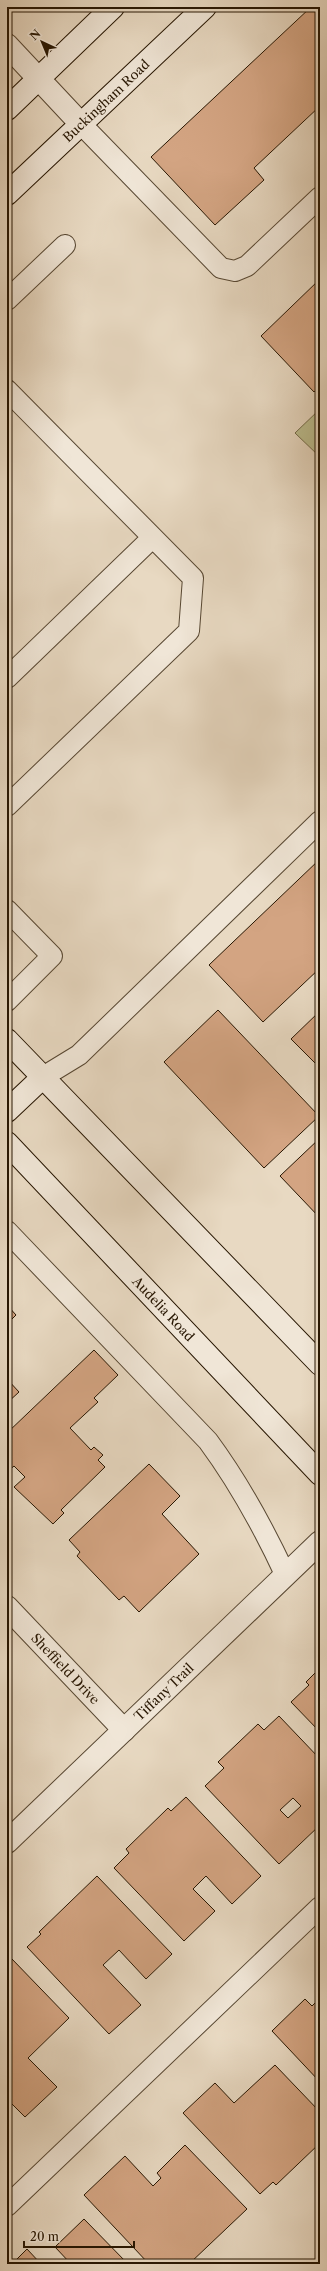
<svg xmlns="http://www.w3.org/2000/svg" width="327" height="2271" font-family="'Libre Caslon Text',serif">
<rect width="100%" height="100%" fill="#e8d9c2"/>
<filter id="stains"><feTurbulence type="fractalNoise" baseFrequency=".005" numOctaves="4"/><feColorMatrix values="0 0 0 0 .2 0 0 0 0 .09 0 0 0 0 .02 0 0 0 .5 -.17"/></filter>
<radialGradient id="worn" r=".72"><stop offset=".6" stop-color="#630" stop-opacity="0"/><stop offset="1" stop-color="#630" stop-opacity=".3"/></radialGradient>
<path fill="#bcbe8f" stroke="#726a48" d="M320,409V457L295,433Z"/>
<path fill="#d3a482" stroke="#271602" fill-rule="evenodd" d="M311,7H320V106L254,168L264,180L215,225L151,157Z
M320,279V386L314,392L261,336Z
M320,859V968L263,1022L209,965Z
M218,1010L319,1116L264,1168L164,1062Z
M320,1011V1068L291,1039Z
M320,1138V1218L280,1176Z
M7,1305L16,1315L7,1324Z
M94,1350L118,1375L94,1398L98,1402L70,1428L91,1450L94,1447L103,1455L98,1460L105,1467L61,1510L64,1513L53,1524L14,1487L25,1477L14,1466L7,1472V1433Z
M7,1379L19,1392L7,1403Z
M149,1464L180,1496L162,1514L199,1554L139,1612L124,1596L119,1600L77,1556L80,1552L69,1540Z
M320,1668V1732L291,1702L309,1685L306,1682Z
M279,1716L320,1759V1825L279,1864L205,1786L224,1768L218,1762L258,1724L264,1730ZM293,1798L301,1806L288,1818L280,1810Z
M186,1797L261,1876L232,1904L206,1876L193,1889L215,1911L184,1941L114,1868L129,1853L126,1849L168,1808L171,1811Z
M97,1876L172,1954L146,1979L119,1950L103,1965L141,2005L109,2034L27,1947L41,1934L39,1932Z
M11,1958L69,2018L28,2058L57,2087L25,2117L7,2099V1962Z
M320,1998V2082L272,2031L305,1999L312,2006Z
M275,2065L320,2112V2135L318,2138L320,2143L276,2185L273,2182L260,2194L183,2113L215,2083L234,2103Z
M185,2145L247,2209L189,2264H149L84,2195L125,2156L153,2186L161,2178L157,2173Z
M84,2219L128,2264H71L55,2247Z
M27,2249L41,2264H12Z"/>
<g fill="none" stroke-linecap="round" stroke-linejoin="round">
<g stroke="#574732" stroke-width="22">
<path id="lane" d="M81,124L221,268L235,271L247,266L320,197
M7,300L65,245
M7,390L193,578L189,631L7,806
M7,678L151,539
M7,910L52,956L7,1001
M43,1077L79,1055L320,821
M7,1231L208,1441C239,1483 263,1527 285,1574
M7,2206L320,1907"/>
</g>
<g stroke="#574732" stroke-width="24">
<g id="street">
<path d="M7,45L81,124"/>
<path id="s1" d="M7,1607L124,1730"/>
<path id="s2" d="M7,1842L320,1542"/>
</g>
</g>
<g stroke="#271602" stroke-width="24">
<g id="secondary">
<path d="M7,109L113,7"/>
<path id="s3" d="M7,194L205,7"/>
<path d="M7,1040L320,1364"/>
<path d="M7,1111L43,1077"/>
<path id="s4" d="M7,1143L320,1474"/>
</g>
</g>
<use href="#lane" stroke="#f0e6d7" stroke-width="20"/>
<use href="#street" stroke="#f0e6d7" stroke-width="22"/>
<use href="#secondary" stroke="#f0e6d7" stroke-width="22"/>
</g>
<g text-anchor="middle" stroke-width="3.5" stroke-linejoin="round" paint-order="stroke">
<g font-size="13" fill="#271602" stroke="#f0e6d7">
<text dy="5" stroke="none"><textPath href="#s3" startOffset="136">Buckingham Road</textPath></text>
<text dy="5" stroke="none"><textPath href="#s4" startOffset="228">Audelia Road</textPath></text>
<text dy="5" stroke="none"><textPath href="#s1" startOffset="85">Sheffield Drive</textPath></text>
<text dy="5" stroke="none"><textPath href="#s2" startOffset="217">Tiffany Trail</textPath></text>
</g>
</g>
<rect width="327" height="2271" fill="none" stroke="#e8d9c2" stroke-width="24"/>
<rect x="8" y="8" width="311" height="2255" fill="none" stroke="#271602" stroke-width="2"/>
<rect x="12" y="12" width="303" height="2247" fill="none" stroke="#271602"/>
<g transform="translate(42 42) rotate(316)" stroke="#f0e6d7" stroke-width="3" paint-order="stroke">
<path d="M0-3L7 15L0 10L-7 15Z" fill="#271602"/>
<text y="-6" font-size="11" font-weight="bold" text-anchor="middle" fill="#271602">N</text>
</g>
<path d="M24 2241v6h110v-6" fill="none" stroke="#271602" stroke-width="2"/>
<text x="30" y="2241" font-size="12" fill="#271602" stroke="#f0e6d7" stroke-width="3" paint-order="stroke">20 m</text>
<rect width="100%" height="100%" filter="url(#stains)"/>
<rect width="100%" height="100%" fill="url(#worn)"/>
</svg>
